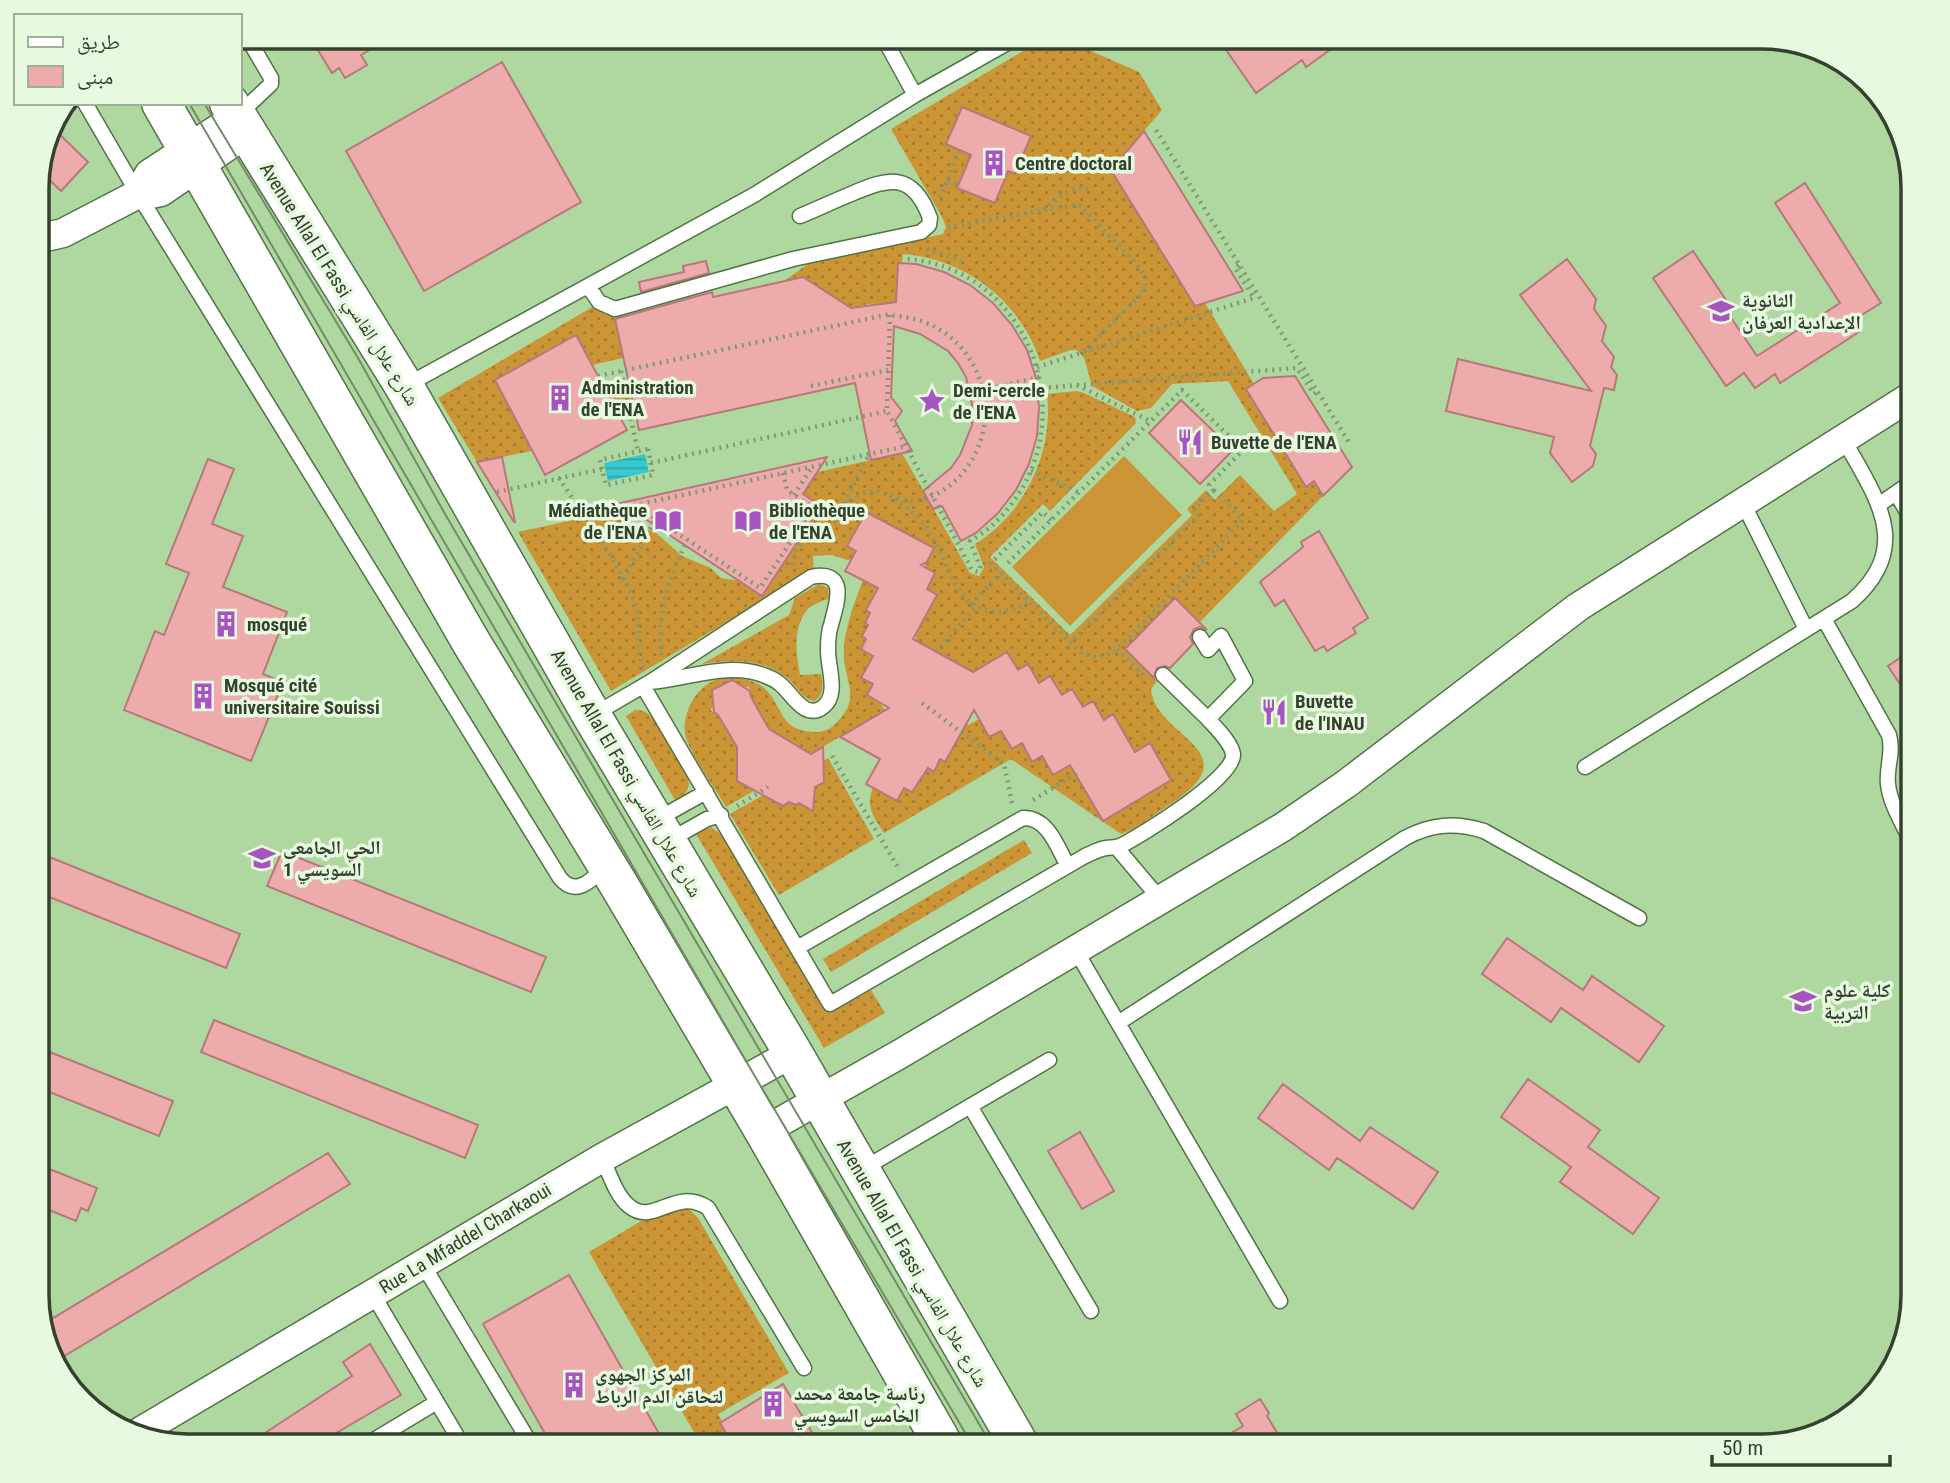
<svg xmlns="http://www.w3.org/2000/svg" width="1950" height="1483" font-family="'Roboto Condensed','Noto Naskh Arabic',sans-serif">
<defs>
<pattern id="grass-dots" width="8" height="8" patternUnits="userSpaceOnUse" patternTransform="scale(1.75)"><rect width="8" height="8" fill="#cb9536"/><path d="M2 2h.1M6 6h.1" fill="none" stroke="#a57b2e" stroke-width="1.8" stroke-linecap="round"/></pattern>
<pattern id="water-rules" width="6" height="5" patternUnits="userSpaceOnUse" patternTransform="scale(1.75)"><rect width="6" height="5" fill="#37c9cd"/><path d="M0 2.5h6" fill="none" stroke="#2fa5a7"/></pattern>
</defs>
<rect width="100%" height="100%" fill="#badfad"/>
<path fill="#aed89f" d="M240,37H1763L1855,68L1898,120L1913,187V1296L1882,1388L1829,1431L1762,1446H187L95,1415L52,1363L37,1305V177L52,121L66,103H240Z"/>
<path fill="url(#grass-dots)" d="M1047,37H1059L1139,72L1162,110L1111,170L1195,306L1205,303L1254,384L1246,389L1306,487L1314,481L1323,496L1200,622L1175,598L1125,648L1157,681L1151,689C1154,737 1253,750 1172,803C1156,813 1139,828 1121,834L1011,759L884,833C874,818 865,806 873,788H904L912,792L928,768L934,771L940,759L945,761L952,750L957,706L968,725L979,719L989,737L1001,731L1011,749L1022,743L1032,762L1042,756L1075,761L1135,752L1114,715L1104,720L1093,701L1083,707L1072,689L1062,695L1051,677L1039,683L1029,665L1018,670L1008,652L973,672L916,642V609L926,614L937,595L927,589L935,573L924,567L934,548L866,512L847,546L856,551L851,561L832,555L813,556L814,570L611,691L518,532L606,513L655,532L682,556L711,568L721,578L740,581L818,472L902,453L970,573L979,576L984,567L975,544C1025,514 1054,451 1047,394L1077,391L1084,393L1135,417L1136,423L1050,511L1043,504L990,557L1070,635L1192,515L1187,509L1206,490L1215,500L1240,475L1274,511L1297,494L1228,381L1172,384L1151,408L1137,411L1092,386L1084,358L1077,350H1071L1040,361C1020,301 966,259 903,254L902,263H898L896,302L869,304L851,308L784,281L808,264L943,234L946,227L942,217L891,129Z
M594,306L614,315L623,358L592,365L576,335L495,380L532,451L477,462L438,398Z
M629,383L635,414L620,417L605,388Z
M863,580L880,590L866,610L870,613L865,623L868,625L866,639L861,649L873,656L862,678L873,684L867,695L879,702L885,710L799,761L793,743L760,724L751,697L749,686L745,688L731,680L712,690L713,707L710,710L718,715L733,740L737,738L759,788L726,807C714,786 697,765 688,743C684,735 684,725 686,717C695,682 723,669 756,683C780,694 776,720 798,729C809,733 824,734 833,726C866,697 841,680 844,647C845,628 856,598 863,580Z
M819,584L828,588L829,598C823,601 814,604 809,608C792,625 796,654 800,675L821,674C823,685 824,696 814,701C800,698 797,685 786,677C762,658 730,660 702,664L789,615L795,598Z
M635,710C642,710 646,711 650,716C659,724 689,774 689,784C688,793 682,796 675,800L626,716Z
M828,758L874,839L779,895L730,814L763,795L783,806L789,802L796,805L799,803L813,811V795L823,761Z
M711,827L721,834L830,1013L871,990L885,1013L824,1048L696,834Z
M1024,840L1032,853L831,972L823,959Z
M679,1204L689,1209L698,1218L789,1373L718,1414L736,1446H702L589,1252L668,1205Z"/>
<path fill="#cb9536" d="M1124,456L1182,515L1070,626L1012,567Z"/>
<path fill="url(#water-rules)" d="M645,454L649,472L608,481L604,463Z"/>
<path fill="#edabac" stroke="#b6787a" stroke-width="2" d="M310,37H359L368,51L361,55L367,65L345,78L339,68L332,73Z
M1232,37H1348L1306,67L1302,60L1256,93L1222,44Z
M502,62L581,202L424,291L346,151Z
M962,107L1031,136L1015,174L1008,171L995,203L957,188L971,155L946,144Z
M51,126L88,162L61,191L39,170Z
M1144,131L1243,291L1195,306L1111,170Z
M1805,183L1881,303L1852,321L1859,332L1780,383L1775,374L1755,388L1744,373L1726,386L1653,278L1693,251L1726,300L1721,303L1757,356L1840,303L1775,203Z
M1567,259L1596,299L1594,309L1606,326L1602,341L1614,357L1611,367L1617,375L1614,390L1604,388L1590,446L1596,454L1593,466L1572,482L1550,453L1554,437L1446,411L1458,359L1591,391L1520,295Z
M706,261L709,273L641,292L639,282L684,272L683,266Z
M898,263L916,264L944,272L970,285L993,303L1012,325L1027,350L1036,378L1039,407L1037,436L1029,464L1016,490L998,513L976,533L961,541L942,506L933,509L923,491L951,468L960,455L972,425L973,409L966,377L958,363L948,351L920,334L894,326L891,397L902,411L895,421L912,451L871,460L855,383L639,430L615,319L712,292L713,297L803,277L851,308L896,302Z
M576,335L627,430L545,475L495,380Z
M1295,376L1352,467L1323,496L1314,481L1306,487L1246,389L1263,378Z
M1181,400L1233,450L1200,484L1149,433Z
M502,457L515,522H514L477,462Z
M827,457L803,494L821,506L762,596L621,503Z
M208,459L234,469L212,524L243,536L223,587L287,612L263,674L283,682L251,761L124,710L155,631L164,635L189,573L166,564Z
M866,512L934,548L927,562L921,565L935,573L927,589L937,595L913,639L973,672L1007,652L1018,670L1028,664L1039,683L1050,676L1062,695L1072,689L1083,707L1093,701L1104,720L1113,714L1135,752L1150,743L1171,780L1103,821L1070,765L1053,775L1042,756L1032,762L1022,743L1012,749L1001,731L989,737L974,710L945,762L940,759L934,772L928,768L912,792L904,788L897,801L866,784L880,759L840,737L889,708L867,695L873,684L861,678L873,656L861,649L866,639L862,636L868,625L865,623L870,613L866,610L878,588L845,571L856,551L847,546Z
M1319,531L1368,618L1353,628L1356,633L1327,651L1324,646L1315,651L1284,600L1275,606L1260,582L1303,547L1301,542Z
M1175,598L1207,630L1200,627L1194,629L1190,637L1193,644L1170,668L1165,666L1157,668L1154,678L1125,649Z
M1913,649V704L1888,666Z
M732,680L750,691L751,697L769,729L811,754L823,747L824,782L815,787L813,811L799,803L796,805L789,802L783,806L737,781V747L718,715L714,712L712,690Z
M282,851L546,957L531,992L267,886Z
M37,852L240,934L226,968L37,892Z
M1507,938L1583,990L1592,976L1664,1026L1639,1062L1561,1008L1551,1022L1482,974Z
M214,1020L478,1125L465,1158L201,1052Z
M37,1047L173,1101L159,1136L37,1087Z
M1528,1079L1600,1130L1588,1147L1659,1198L1633,1234L1560,1182L1571,1167L1501,1117Z
M1283,1084L1360,1141L1370,1127L1438,1172L1413,1209L1337,1158L1329,1170L1258,1118Z
M1080,1132L1114,1191L1082,1209L1048,1151Z
M328,1153L350,1184L61,1358L45,1323Z
M37,1164L97,1188L88,1211L81,1208L76,1221L37,1205Z
M569,1275L666,1446H552L483,1324Z
M370,1344L401,1395L314,1446H245L352,1376L343,1362Z
M783,1384L820,1446H734L720,1423Z
M1260,1399L1269,1413L1267,1416L1285,1446H1209L1243,1426L1236,1414Z"/>
<g fill="none" stroke-linecap="round" stroke-linejoin="round">
<g stroke="#527346" stroke-width="17">
<path id="lane" d="M883,37L915,95
M85,103L138,194L560,878C576,898 592,879 606,867
M237,116L271,84V78L247,37
M588,286L599,302L615,309L793,259L921,232L929,225L930,218C913,172 889,177 851,194C834,201 817,209 800,216
M405,386L754,195L915,95L1018,37
M1896,493L1913,522
M1743,503L1806,629
M1880,504L1913,481
M1824,619L1889,735C1894,753 1886,767 1888,784C1890,805 1905,827 1913,846
M1163,675L1208,719L1245,681L1221,636L1208,650L1200,637
M643,686L830,1004L1085,856C1092,853 1099,849 1106,848C1112,847 1116,848 1122,845C1142,835 1236,777 1233,754C1231,742 1216,728 1208,719
M593,715L650,682L811,577C850,569 836,605 831,625C828,633 828,642 828,651C828,668 839,695 823,707C804,721 791,692 780,684C777,681 771,678 766,676C728,661 689,679 650,682
M1585,767L1852,601C1914,546 1876,498 1844,440
M656,820L706,792
M668,841L707,819L721,815
M1117,848L1160,899
M797,948L1023,818C1048,817 1057,847 1068,866
M1075,949L1280,1301
M1118,1023L1405,838C1431,824 1455,822 1484,831L1639,918
M970,1106L1091,1311
M602,1158C609,1172 616,1196 629,1206C654,1227 675,1186 708,1208L804,1368
M861,1170L1049,1060
M422,1263L532,1446
M372,1293L463,1446
M364,1446L437,1402"/>
</g>
<g stroke="#527346" stroke-width="31">
<path id="street" d="M138,194L149,174L236,117
M37,239L63,233L138,194L146,195L161,192L247,133
M764,1131L900,1054L1283,827L1346,784L1578,607L1913,395
M141,1431L602,1158L793,1053"/>
</g>
<g stroke="#527346" stroke-width="41">
<path id="secondary" d="M161,103L471,642L619,885L764,1131L944,1446
M229,103L404,386L592,716L793,1053L1020,1446"/>
</g>
<path stroke="#7e9974" stroke-width="4.5" stroke-dasharray="2 5" stroke-linecap="butt" d="M1156,130L1350,444
M948,181L958,185
M940,198L960,150
M1043,209C1057,200 1074,182 1091,190
M948,227L1061,207L1079,205L1088,213L1137,265L1147,280L1143,293L1083,352
M927,249L961,260
M890,315L887,411L972,570L978,572L980,567L970,541C985,533 999,520 1010,506C1083,414 1027,268 907,259V263
M1037,367L1254,298L1235,268L1239,265
M621,371L638,452
M598,376L886,315C906,316 925,320 942,331C991,363 1000,433 960,476C947,490 924,505 903,500C891,496 881,490 867,492C850,496 848,510 837,520C817,538 795,532 792,568
M1077,385L1150,421
M811,386L888,370
M1042,388L1297,368L1314,394L1317,392
M983,390L1040,377
M648,449L653,475L606,485L600,460Z
M651,463L887,411
M1031,471L1078,492
M783,473L787,490L813,508L760,588L635,505C725,486 816,466 906,446
M559,478C585,518 618,559 635,604C643,625 634,648 644,668
M497,492L602,469
M794,495L812,467
M895,499C911,509 924,522 933,538C950,566 958,613 998,612C1009,611 1020,608 1029,601
M843,510L847,497L869,455
M1051,520L1043,512L991,563L1077,649C1090,659 1104,659 1117,649L1243,520L1213,490
M1008,563L1182,390L1243,450L1209,485L1213,490L1194,509L1199,515L1070,643
M624,579L655,519
M971,604L1001,573
M1117,649L1144,676
M936,652L976,607
M661,655C657,613 670,577 687,540
M922,703L1004,764L1012,803
M832,756L899,869
M1033,800L1081,771
M737,806L768,787"/>
<use href="#lane" stroke="#fff" stroke-width="14"/>
<use href="#street" stroke="#fff" stroke-width="28"/>
<use href="#secondary" stroke="#fff" stroke-width="38"/>
<path stroke="#728b69" stroke-width="2" d="M189,103L753,1073L973,1446
M204,103L358,358L445,514L992,1446"/>
</g>
<defs>
<g id="building-bare" transform="scale(2.1)"><path d="M-4-6H4V6H1V3H-1V6H-4ZM-2.5-4.3h1.7v1.8h-1.7ZM.8-4.3h1.7v1.8H.8ZM-2.5-1h1.7V.8h-1.7ZM.8-1h1.7V.8H.8Z" fill="#a753c2" stroke="#e7fae0" stroke-width="2.5" paint-order="stroke"/></g>
<g id="school-bare" transform="scale(2.1)"><path d="M0-5L7-2L0 1L-7-2ZM-4 1L0 2.5L4 1V4Q0 6-4 4Z" fill="#a753c2" stroke="#e7fae0" stroke-width="2.5" paint-order="stroke"/></g>
<g id="sight-bare" transform="scale(2.1)"><path d="M0-6L1.8-2.2L6-1.7L2.9 1.2L3.7 5.4L0 3.3L-3.7 5.4L-2.9 1.2L-6-1.7L-1.8-2.2Z" fill="#a753c2" stroke="#e7fae0" stroke-width="2.5" paint-order="stroke"/></g>
<g id="restaurant-bare" transform="scale(2.1)"><path d="M-5-6h1v4h1v-4h1v4h1v-4h1v5L-1.5 .5V6h-2V.5L-5-1ZM5-6V6H3V1.5H1.5Q1.5-4 5-6Z" fill="#a753c2" stroke="#e7fae0" stroke-width="2.5" paint-order="stroke"/></g>
<g id="library-bare" transform="scale(2.1)"><path d="M-6-4Q-3-5.5-.7-3.5V5Q-3 3-6 4ZM6-4Q3-5.5 .7-3.5V5Q3 3 6 4Z" fill="#a753c2" stroke="#e7fae0" stroke-width="2.5" paint-order="stroke"/></g>
<g id="university-bare" transform="scale(2.1)"><path d="M0-5L7-2L0 1L-7-2ZM-4 1L0 2.5L4 1V4Q0 6-4 4Z" fill="#a753c2" stroke="#e7fae0" stroke-width="2.5" paint-order="stroke"/></g>
</defs>
<g fill-rule="evenodd">
<use href="#building-bare" x="994" y="163"/>
<use href="#school-bare" x="1721" y="311"/>
<use href="#building-bare" x="560" y="398"/>
<use href="#sight-bare" x="932" y="401"/>
<use href="#restaurant-bare" x="1190" y="442"/>
<use href="#library-bare" x="668" y="521"/>
<use href="#library-bare" x="748" y="521"/>
<use href="#building-bare" x="226" y="624"/>
<use href="#building-bare" x="203" y="696"/>
<use href="#restaurant-bare" x="1274" y="712"/>
<use href="#university-bare" x="262" y="858"/>
<use href="#university-bare" x="1803" y="1001"/>
<use href="#building-bare" x="574" y="1385"/>
<use href="#building-bare" x="773" y="1404"/>
</g>
<g text-anchor="middle" stroke-width="7" stroke-linejoin="round" paint-order="stroke">
<g font-size="19" font-weight="bold" fill="#33412d" stroke="#e7fae0" text-anchor="start">
<text x="1015" y="170">Centre doctoral</text>
<text x="1742" y="307">الثانوية<tspan x="1742" dy="22">الإعدادية العرفان</tspan></text>
<text x="581" y="394">Administration<tspan x="581" dy="22">de l'ENA</tspan></text>
<text x="953" y="397">Demi-cercle<tspan x="953" dy="22">de l'ENA</tspan></text>
<text x="1211" y="449">Buvette de l'ENA</text>
<text x="647" y="517" text-anchor="end">Médiathèque<tspan x="647" dy="22">de l'ENA</tspan></text>
<text x="769" y="517">Bibliothèque<tspan x="769" dy="22">de l'ENA</tspan></text>
<text x="247" y="631">mosqué</text>
<text x="224" y="692">Mosqué cité<tspan x="224" dy="22">universitaire Souissi</tspan></text>
<text x="1295" y="708">Buvette<tspan x="1295" dy="22">de l'INAU</tspan></text>
<text x="283" y="854">الحي الجامعي<tspan x="283" dy="22">السويسي 1</tspan></text>
<text x="1824" y="997">كلية علوم<tspan x="1824" dy="22">التربية</tspan></text>
<text x="595" y="1381">المركز الجهوي<tspan x="595" dy="22">لتحاقن الدم الرباط</tspan></text>
<text x="794" y="1400">رئاسة جامعة محمد<tspan x="794" dy="22">الخامس السويسي</tspan></text>
</g>
<g font-size="19" fill="#33412d" stroke="#e7fae0">
<text transform="translate(340 284) rotate(58)" y="7">Avenue Allal El Fassi شارع علال الفاسي</text>
<text transform="translate(627 773) rotate(60)" y="7">Avenue Allal El Fassi شارع علال الفاسي</text>
<text transform="translate(465 1238) rotate(-31)" y="7">Rue La Mfaddel Charkaoui</text>
<text transform="translate(913 1263) rotate(60)" y="7">Avenue Allal El Fassi شارع علال الفاسي</text>
</g>
</g>
<path d="M0 0H1950V1483H0ZM188 49H1762A139 139 0 0 1 1901 188V1295A139 139 0 0 1 1762 1434H188A139 139 0 0 1 49 1295V188A139 139 0 0 1 188 49Z" fill="#e7fae0" fill-rule="evenodd"/>
<path fill="none" stroke="#33412d" stroke-width="3.5" d="M188 49H1762A139 139 0 0 1 1901 188V1295A139 139 0 0 1 1762 1434H188A139 139 0 0 1 49 1295V188A139 139 0 0 1 188 49Z"/>
<rect x="14" y="14" width="228" height="91" fill="#e7fae0" stroke="#9fb098" stroke-width="2"/>
<rect x="28" y="37" width="35" height="10" fill="#ffffff" stroke="#9fb098" stroke-width="2"/>
<text x="77" y="49" font-size="21" fill="#33412d">طريق</text>
<rect x="28" y="66" width="35" height="21" fill="#edabac" stroke="#9fb098" stroke-width="2"/>
<text x="77" y="84" font-size="21" fill="#33412d">مبنى</text>
<path d="M1712 1455v10h178v-10" fill="none" stroke="#33412d" stroke-width="3.5"/>
<text x="1722" y="1455" font-size="21" fill="#33412d" stroke="#e7fae0" stroke-width="5" paint-order="stroke">50 m</text>
</svg>
